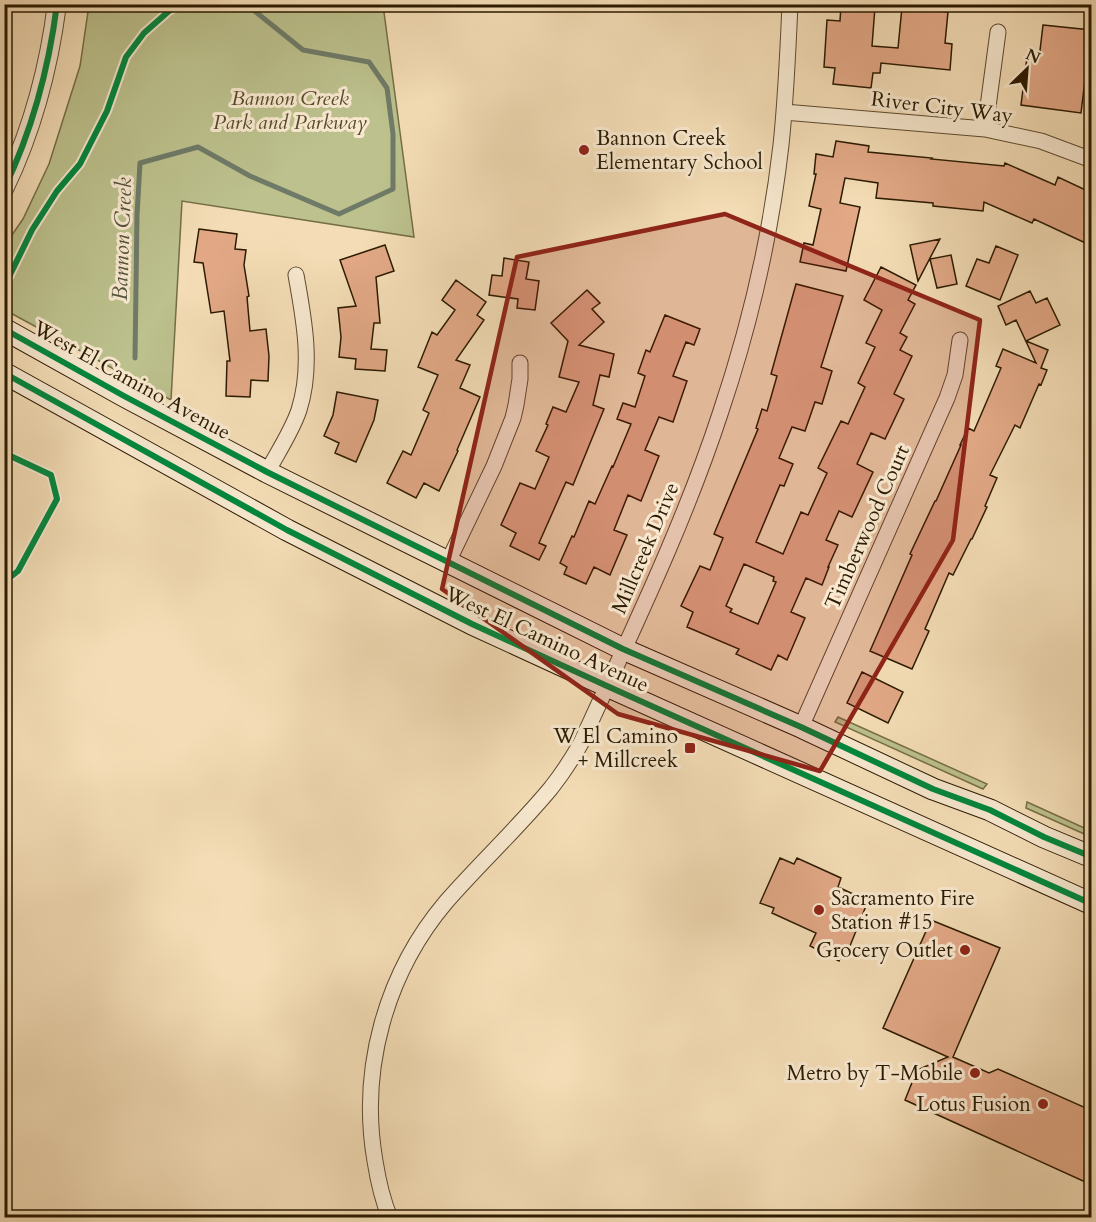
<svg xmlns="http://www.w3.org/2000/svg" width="1096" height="1222" font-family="Cardo,serif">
<rect width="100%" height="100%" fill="#f4ddb6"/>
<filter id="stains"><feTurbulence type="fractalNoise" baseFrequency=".00333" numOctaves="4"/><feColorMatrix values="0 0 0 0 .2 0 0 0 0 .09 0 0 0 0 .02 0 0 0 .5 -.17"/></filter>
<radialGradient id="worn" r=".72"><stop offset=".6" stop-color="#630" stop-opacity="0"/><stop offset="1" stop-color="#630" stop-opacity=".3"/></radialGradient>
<path fill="#bcc18d" stroke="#746e46" stroke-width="1.5" d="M89,5H383L414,237L182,201L171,400L5,310V245L23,219L49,164L80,66Z
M838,717L987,784L983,789L835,722Z
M1027,802L1091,831V837L1026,808Z"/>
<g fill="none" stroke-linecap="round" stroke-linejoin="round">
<path stroke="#6f7b68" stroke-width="5" d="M135,358L137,215L140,163L198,147L250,176L339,214L393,189V134L387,88L369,62L303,50L251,8L249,4"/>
</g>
<path fill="#e3a987" stroke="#2b1a00" stroke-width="1.5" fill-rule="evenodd" d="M841,5L875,7L872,46L898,48L902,7L948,12L945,43L952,44L950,70L881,63L880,73H873L871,88L833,84L835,68L824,67L827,20L840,21Z
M1043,25L1091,30L1081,113L1021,105L1027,57L1039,59Z
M836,141L869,146L868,152L932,158L931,159L1004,166L1005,163L1055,185L1058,177L1092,193V246L1034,219L1032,223L984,202L983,211L933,206V203L876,198L878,183L845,178L840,203L860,207L846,271L800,262L804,243L813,245L821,209L809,206L816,174H814L816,154L833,157Z
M199,229L237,234L235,249L246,250L244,265L249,296L247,297L250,331L266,329L269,356L268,381L251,380L250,397L226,396L227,361H230L224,311L211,313L203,263L194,262Z
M940,239L918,281L910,245Z
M385,245L394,271L376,277L380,323H374L371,349L387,350L385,371L355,369L356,359L339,357L341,337L338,308L356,306L340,260Z
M996,246L1018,255L1000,300L966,286L977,259L989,263Z
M951,255L957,284L937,288L930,259Z
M504,258L529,262L526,279L539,281L535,310L517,308L518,299L489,295L492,275L502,276Z
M881,267L916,285L908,300L915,304L900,333L907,337L900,350L912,356L894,394L904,399L885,439L871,433L857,464L873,472L852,517L839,511L826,540L838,545L828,567H829L822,585L806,578L791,612L805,618L787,660L778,655L771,670L736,654L739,649L687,627L693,612L681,606L700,566L710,570L723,538L714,534L758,429L756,428L762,409L767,411L777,376L771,374L796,284L843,296L821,367L832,371L822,404L815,402L805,431L792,427L779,458L793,464L784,486L780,485L756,542L783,554L801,512L808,515L827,473L818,468L841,421L848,424L865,387L858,383L875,347L866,343L882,310L864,300ZM744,564L774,577L773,581L776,582L758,624L730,612L732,609L726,606Z
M456,280L486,302L477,315L484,320L456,360L470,365L460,388L480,397L457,450L458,451L439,491L424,483L416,498L387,483L403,451L411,455L429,413L423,410L438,375L418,367L432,332L437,335L455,310L442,300Z
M587,290L600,303L592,309L604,322L579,345L614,354L609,377L600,375L593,405L604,409L573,485L566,482L539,543L546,546L539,560L510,546L516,533L501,525L520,483L535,489L549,457L536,451L548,425L546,424L553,407L566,412L579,382L559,377L568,341L551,323Z
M1030,291L1036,303L1047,298L1060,325L1026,341L1048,350L1041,368L1047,370L1041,385L1039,384L1020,428L1015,425L990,475L997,478L985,506L987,507L972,539H971L953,575L949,573L925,629L929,631L912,669L870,651L912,555L910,554L935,501H936L961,445H960L968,428L974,431L1001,368L996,366L1003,349L1036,363L1016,320L1006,325L998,306Z
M665,315L700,329L694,345L686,342L673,376L687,381L673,422L659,417L645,450L659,456L641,501L628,495L614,530L627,535L610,575L594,567L586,584L564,574L567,567L560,563L572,536L574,537L589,501L595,504L612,466L613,467L631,424L617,419L623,403L635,407L645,376L638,373L646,350L650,352Z
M337,392L378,400L374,420L356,462L335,453L339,443L324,436L333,415Z
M862,672L903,692L888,723L847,703Z
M780,858L794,864L797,858L841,878L838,887L868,901L846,956L842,954L839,961L810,946L816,933L772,913L774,908L760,903Z
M931,920L1000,948L953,1057L989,1073L998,1069L1086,1108L1092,1118V1185L905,1100L917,1070L948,1057L883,1028Z"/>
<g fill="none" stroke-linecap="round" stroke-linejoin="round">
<g stroke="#5d4b2e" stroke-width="17">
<path id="minor" d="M784,112L985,129L1041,141L1092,160
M985,129L998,32
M267,472C278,452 292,431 299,410C313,366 304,319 296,275
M448,562L494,466L513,418L516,405L520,379V363
M801,727L947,398L955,375L960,340
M390,1218C382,1199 378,1180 375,1161C359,1069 386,973 446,902C480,863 518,828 551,788C562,774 572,759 581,743C630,635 683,527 720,414C749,328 771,234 781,145C786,98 788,51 790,4"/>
</g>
<g stroke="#5d4b2e" stroke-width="20">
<path id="tertiary" d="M4,189C32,131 49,67 57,4"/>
</g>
<g stroke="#2b1a00" stroke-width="23">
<path id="secondary" d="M4,329L124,396L267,472L623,649L801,727L933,789L990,810L1044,837L1092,857
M4,373L287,530L472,624L607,686L1092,904"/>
</g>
<use href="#minor" stroke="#f8e9d0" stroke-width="15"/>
<use href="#tertiary" stroke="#f8e9d0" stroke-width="18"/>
<use href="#secondary" stroke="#f8e9d0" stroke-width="21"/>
<g stroke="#f8e9d0" stroke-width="10">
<path id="cycleway" d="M4,189C32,131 49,67 57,4
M4,287L32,230L57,191L80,164L107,111L126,57L144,33L169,11L181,4
M4,329L124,396L267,472L623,649L801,727L933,789L990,810L1044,837L1092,857
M4,373L287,530L472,624L607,686L1092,904
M4,453L51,475L57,499L18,571L4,582"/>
</g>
<use href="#cycleway" stroke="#00873e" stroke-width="6"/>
</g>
<path fill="#8f2418" fill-opacity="0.2" stroke="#8f2418" stroke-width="4.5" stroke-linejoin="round" d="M725,214L980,320L953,540L820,771L618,714L442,589L517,257Z"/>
<g fill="#8f2418" stroke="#f8e9d0" stroke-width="2">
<circle cx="584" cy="150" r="6"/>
<rect x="684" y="742" width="12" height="12" rx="3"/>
<circle cx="819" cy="910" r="6"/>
<circle cx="965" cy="950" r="6"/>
<circle cx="975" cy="1073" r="6"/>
<circle cx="1043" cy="1104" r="6"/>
</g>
<g text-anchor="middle" stroke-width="6" stroke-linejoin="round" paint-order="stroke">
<g font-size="21" font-style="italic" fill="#564c2a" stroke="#f8e9d0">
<text x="290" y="105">Bannon Creek<tspan x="290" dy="24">Park and Parkway</tspan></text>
</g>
<g font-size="21" fill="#2b1a00" stroke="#f8e9d0">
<text transform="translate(942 107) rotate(7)" y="7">River City Way</text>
<text transform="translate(132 380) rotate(29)" y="7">West El Camino Avenue</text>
<text transform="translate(867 527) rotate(-66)" y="7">Timberwood Court</text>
<text transform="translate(645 548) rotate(-67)" y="7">Millcreek Drive</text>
<text transform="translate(547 639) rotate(25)" y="7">West El Camino Avenue</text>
</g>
<g font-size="21" fill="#2b1a00" stroke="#f8e9d0" text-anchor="end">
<text x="596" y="145" text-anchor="start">Bannon Creek<tspan x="596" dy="24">Elementary School</tspan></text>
<text x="678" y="743">W El Camino<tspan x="678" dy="24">+ Millcreek</tspan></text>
<text x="831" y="905" text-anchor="start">Sacramento Fire<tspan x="831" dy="24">Station #15</tspan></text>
<text x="953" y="957">Grocery Outlet</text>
<text x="963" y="1080">Metro by T-Mobile</text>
<text x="1031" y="1111">Lotus Fusion</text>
</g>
<g font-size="22" font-style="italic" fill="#53533d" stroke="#f8e9d0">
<text transform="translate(121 239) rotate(-88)" y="8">Bannon Creek</text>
</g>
</g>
<rect width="1096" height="1222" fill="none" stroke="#f4ddb6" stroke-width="24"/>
<rect x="6" y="6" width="1084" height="1210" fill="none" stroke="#2b1a00" stroke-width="3"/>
<rect x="12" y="12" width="1072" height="1198" fill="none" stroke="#2b1a00" stroke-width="1.5"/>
<g transform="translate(1027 69) rotate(25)" stroke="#f8e9d0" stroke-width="4.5" paint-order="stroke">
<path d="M0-4.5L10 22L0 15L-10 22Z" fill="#2b1a00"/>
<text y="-9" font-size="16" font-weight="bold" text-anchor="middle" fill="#2b1a00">N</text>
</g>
<rect width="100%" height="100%" filter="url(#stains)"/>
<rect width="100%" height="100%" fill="url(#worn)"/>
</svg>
